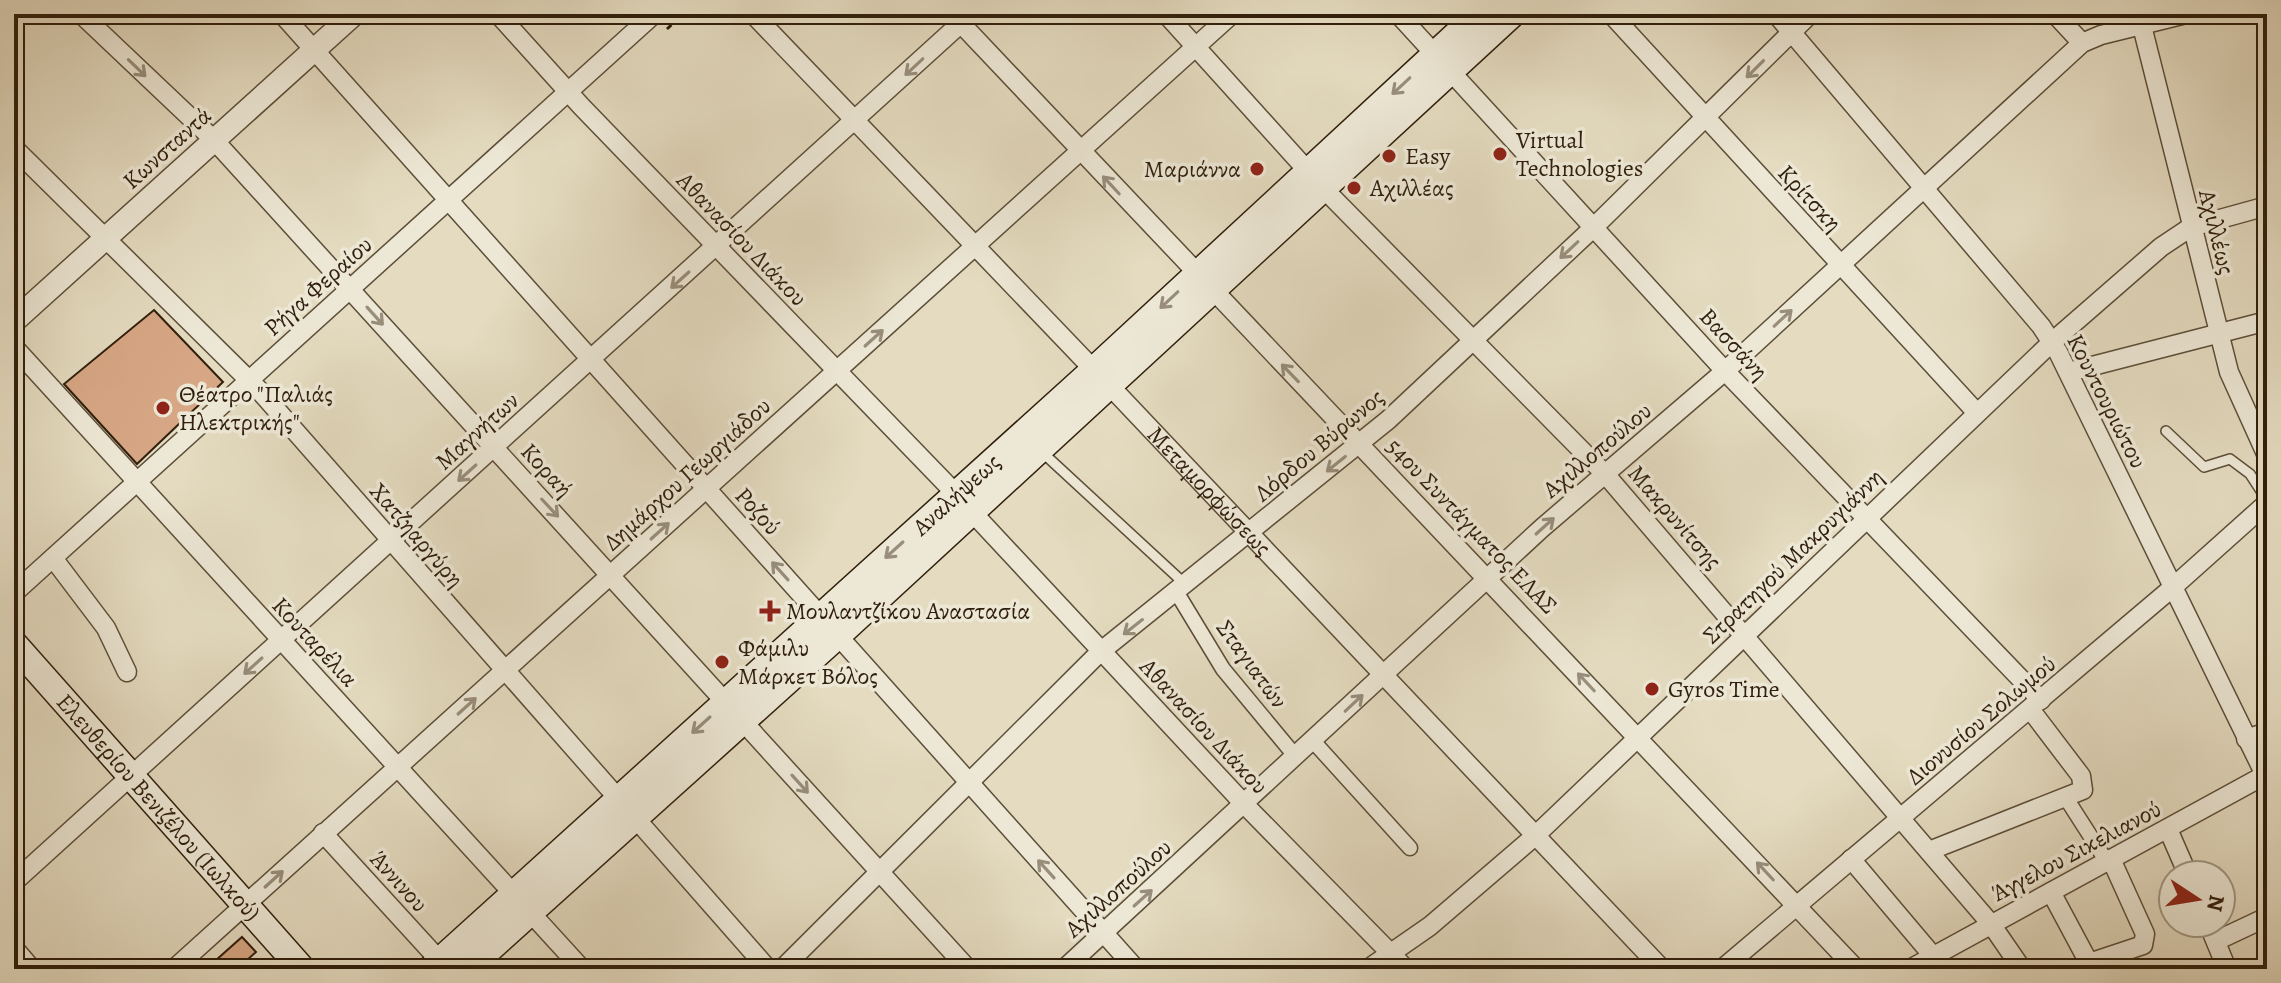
<svg xmlns="http://www.w3.org/2000/svg" width="2281" height="983" font-family="Alegreya,serif">
<rect width="100%" height="100%" fill="#e4dbc0"/>
<filter id="stains"><feTurbulence type="fractalNoise" baseFrequency=".0025" numOctaves="4"/><feColorMatrix values="0 0 0 0 .2 0 0 0 0 .09 0 0 0 0 .02 0 0 0 .5 -.17"/></filter>
<radialGradient id="worn" r=".72"><stop offset=".6" stop-color="#630" stop-opacity="0"/><stop offset="1" stop-color="#630" stop-opacity=".3"/></radialGradient>
<path fill="#d7a785" stroke="#301f0c" stroke-width="2" d="M154,310L223,382L137,464L64,384Z
M242,937L256,952L237,969H206Z"/>
<g fill="none" stroke-linecap="round" stroke-linejoin="round">
<g stroke="#5d4e39" stroke-width="12">
<path id="service" d="M2166,431L2204,467L2230,459L2250,474L2267,500
M1042,452L1186,585"/>
</g>
<g stroke="#5d4e39" stroke-width="17">
<path id="pedestrian" d="M1177,593L1223,669L1296,757
M1313,741L1410,848
M2066,798L2107,862"/>
</g>
<g stroke="#5d4e39" stroke-width="21">
<g id="minor">
<path d="M81,14L214,140L968,969"/>
<path d="M282,14L1136,969"/>
<path d="M498,14L581,106L956,494"/>
<path d="M753,14L1094,370"/>
<path d="M952,14L1856,969"/>
<path d="M1166,14L1324,189L1606,475L1991,924L2022,969"/>
<path d="M1398,14L1725,371L2041,700"/>
<path d="M1611,14L1977,413"/>
<path d="M1776,14L2041,326L2058,352L2267,779"/>
<path d="M2055,14L2082,43"/>
<path d="M2139,14L2229,372L2267,456"/>
<path d="M14,148L259,390L768,969"/>
<path d="M14,347L582,969"/>
<path d="M2069,372L2267,321"/>
<path id="s1" d="M1109,385L1662,969"/>
<path d="M972,512L1245,805L1406,969"/>
<path d="M53,558L106,628L127,672"/>
<path d="M14,593L654,14"/>
<path d="M2246,739L2267,732"/>
<path d="M2168,829L2188,875"/>
<path d="M323,833L440,961"/>
<path d="M1929,851L2083,790L2081,776L2030,709"/>
<path d="M1851,859L1933,956"/>
<path d="M14,882L971,14"/>
<path d="M2051,892L2089,963L2143,945L2145,934L2111,859"/>
<path d="M2208,923L2227,969"/>
<path d="M2216,941L2267,917"/>
<path d="M14,948L32,969"/>
<path d="M174,969L1232,14"/>
<path d="M782,969L1100,652L1388,420L1593,228L1810,14"/>
<path d="M1064,969L1542,528L1725,371L2082,43L2101,35L2186,14"/>
<path d="M1368,969L1430,926L1536,835L2052,342L2161,247L2191,227L2267,206"/>
<path d="M1722,969L2172,588L2267,503"/>
<path d="M1910,969L2265,775"/>
</g>
</g>
<g stroke="#5d4e39" stroke-width="25">
<path id="tertiary" d="M14,321L354,14"/>
</g>
<g stroke="#301f0c" stroke-width="29">
<g id="secondary">
<path id="s2" d="M14,644L302,969"/>
<path id="s3" d="M431,969L1094,370L1479,14"/>
<path d="M467,969L838,635L1512,14"/>
</g>
</g>
<path stroke="#301f0c" stroke-width="3" stroke-dasharray="6 4" stroke-linecap="butt" d="M667,29L683,14"/>
<use href="#service" stroke="#ede8d6" stroke-width="9"/>
<use href="#pedestrian" stroke="#ede8d6" stroke-width="14"/>
<use href="#minor" stroke="#ede8d6" stroke-width="18"/>
<use href="#tertiary" stroke="#ede8d6" stroke-width="22"/>
<use href="#secondary" stroke="#ede8d6" stroke-width="26"/>
</g>
<defs><path id="oneway-shaft" d="M-6 0H5M1.5-3L5.5 0L1.5 3" fill="none" stroke-width="1.6" stroke-linecap="round" stroke-linejoin="round" transform="scale(2)"/></defs>
<g stroke="#988e7b">
<use href="#oneway-shaft" transform="translate(914 67) rotate(137)"/>
<use href="#oneway-shaft" transform="translate(137 68) rotate(44)"/>
<use href="#oneway-shaft" transform="translate(1755 69) rotate(135)"/>
<use href="#oneway-shaft" transform="translate(1401 86) rotate(137)"/>
<use href="#oneway-shaft" transform="translate(1111 185) rotate(-133)"/>
<use href="#oneway-shaft" transform="translate(1569 250) rotate(137)"/>
<use href="#oneway-shaft" transform="translate(680 280) rotate(138)"/>
<use href="#oneway-shaft" transform="translate(1169 300) rotate(137)"/>
<use href="#oneway-shaft" transform="translate(375 316) rotate(48)"/>
<use href="#oneway-shaft" transform="translate(1783 318) rotate(-43)"/>
<use href="#oneway-shaft" transform="translate(874 338) rotate(-42)"/>
<use href="#oneway-shaft" transform="translate(1290 373) rotate(-134)"/>
<use href="#oneway-shaft" transform="translate(1336 464) rotate(141)"/>
<use href="#oneway-shaft" transform="translate(467 473) rotate(138)"/>
<use href="#oneway-shaft" transform="translate(550 508) rotate(47)"/>
<use href="#oneway-shaft" transform="translate(1545 526) rotate(-42)"/>
<use href="#oneway-shaft" transform="translate(660 531) rotate(-42)"/>
<use href="#oneway-shaft" transform="translate(894 550) rotate(138)"/>
<use href="#oneway-shaft" transform="translate(780 571) rotate(-132)"/>
<use href="#oneway-shaft" transform="translate(1133 627) rotate(142)"/>
<use href="#oneway-shaft" transform="translate(253 666) rotate(138)"/>
<use href="#oneway-shaft" transform="translate(1586 682) rotate(-133)"/>
<use href="#oneway-shaft" transform="translate(1354 703) rotate(-43)"/>
<use href="#oneway-shaft" transform="translate(467 706) rotate(-42)"/>
<use href="#oneway-shaft" transform="translate(701 725) rotate(138)"/>
<use href="#oneway-shaft" transform="translate(800 784) rotate(48)"/>
<use href="#oneway-shaft" transform="translate(1046 869) rotate(-132)"/>
<use href="#oneway-shaft" transform="translate(1765 871) rotate(-133)"/>
<use href="#oneway-shaft" transform="translate(274 879) rotate(-42)"/>
<use href="#oneway-shaft" transform="translate(1143 898) rotate(-42)"/>
</g>
<g fill="#8f2418" stroke="#ede8d6" stroke-width="3">
<circle cx="1500" cy="154" r="8"/>
<circle cx="1389" cy="156" r="8"/>
<circle cx="1257" cy="169" r="8"/>
<circle cx="1354" cy="188" r="8"/>
<circle cx="163" cy="408" r="8"/>
<path d="M766 599h8v8h8v8h-8v8h-8v-8h-8v-8h8z"/>
<circle cx="722" cy="662" r="8"/>
<circle cx="1652" cy="689" r="8"/>
</g>
<g text-anchor="middle" stroke-width="7" stroke-linejoin="round" paint-order="stroke">
<g font-size="24" fill="#301f0c" stroke="#ede8d6" text-anchor="start">
<text x="1516" y="148">Virtual<tspan x="1516" dy="28">Technologies</tspan></text>
<text x="1405" y="164">Easy</text>
<text x="1241" y="177" text-anchor="end">Μαριάννα</text>
<text x="1370" y="196">Αχιλλέας</text>
<text x="179" y="402">Θέατρο "Παλιάς<tspan x="179" dy="28">Ηλεκτρικής"</tspan></text>
<text x="786" y="619">Μουλαντζίκου Αναστασία</text>
<text x="738" y="656">Φάμιλυ<tspan x="738" dy="28">Μάρκετ Βόλος</tspan></text>
<text x="1668" y="697">Gyros Time</text>
</g>
<g font-size="24" fill="#301f0c" stroke="#ede8d6">
<text transform="translate(167 148) rotate(-42)" y="8">Κωνσταντά</text>
<text transform="translate(1810 198) rotate(47)" y="8">Κρίτσκη</text>
<text transform="translate(2217 232) rotate(76)" y="8">Αχιλλέως</text>
<text transform="translate(742 239) rotate(46)" y="8">Αθανασίου Διάκου</text>
<text transform="translate(318 286) rotate(-42)" y="8">Ρήγα Φεραίου</text>
<text transform="translate(1734 344) rotate(47)" y="8">Βασσάνη</text>
<text transform="translate(2107 401) rotate(63)" y="8">Κουντουριώτου</text>
<text transform="translate(477 431) rotate(-42)" y="8">Μαγνήτων</text>
<text transform="translate(1319 445) rotate(-40)" y="8">Λόρδου Βύρωνος</text>
<text transform="translate(1597 450) rotate(-40)" y="8">Αχιλλοπούλου</text>
<text transform="translate(547 470) rotate(47)" y="8">Κοραή</text>
<text transform="translate(687 474) rotate(-42)" y="8">Δημάρχου Γεωργιάδου</text>
<text dy="8" stroke="none"><textPath href="#s1" startOffset="146">Μεταμορφώσεως</textPath></text>
<text dy="8" stroke="none"><textPath href="#s3" startOffset="708">Αναλήψεως</textPath></text>
<text transform="translate(758 511) rotate(48)" y="8">Ροζού</text>
<text transform="translate(1675 517) rotate(49)" y="8">Μακρυνίτσης</text>
<text transform="translate(1472 526) rotate(46)" y="8">54ου Συντάγματος ΕΛΑΣ</text>
<text transform="translate(417 535) rotate(49)" y="8">Χατζηαργύρη</text>
<text transform="translate(1793 556) rotate(-44)" y="8">Στρατηγού Μακρυγιάννη</text>
<text transform="translate(315 642) rotate(47)" y="8">Κουταρέλια</text>
<text transform="translate(1252 664) rotate(54)" y="8">Σταγιατών</text>
<text transform="translate(1981 720) rotate(-40)" y="8">Διονυσίου Σολωμού</text>
<text transform="translate(1204 726) rotate(47)" y="8">Αθανασίου Διάκου</text>
<text dy="8" stroke="none"><textPath href="#s2" startOffset="218">Ελευθερίου Βενιζέλου (Ιωλκού)</textPath></text>
<text transform="translate(2076 851) rotate(-28)" y="8">Άγγελου Σικελιανού</text>
<text transform="translate(399 881) rotate(48)" y="8">Άννινου</text>
<text transform="translate(1118 888) rotate(-42)" y="8">Αχιλλοπούλου</text>
</g>
</g>
<rect width="2281" height="983" fill="none" stroke="#e4dbc0" stroke-width="48"/>
<rect x="16" y="16" width="2249" height="951" fill="none" stroke="#301f0c" stroke-width="4"/>
<rect x="24" y="24" width="2233" height="935" fill="none" stroke="#301f0c" stroke-width="2"/>
<g transform="translate(2197 899) rotate(102)"><circle r="38" fill="#ede8d6" stroke="#a19885" stroke-width="2"/>
<path d="M0-6L14 30L0 20L-14 30Z" fill="#8f2418"/>
<text y="-12" font-size="22" font-weight="bold" text-anchor="middle" fill="#301f0c">N</text>
</g>
<rect width="100%" height="100%" filter="url(#stains)"/>
<rect width="100%" height="100%" fill="url(#worn)"/>
</svg>
